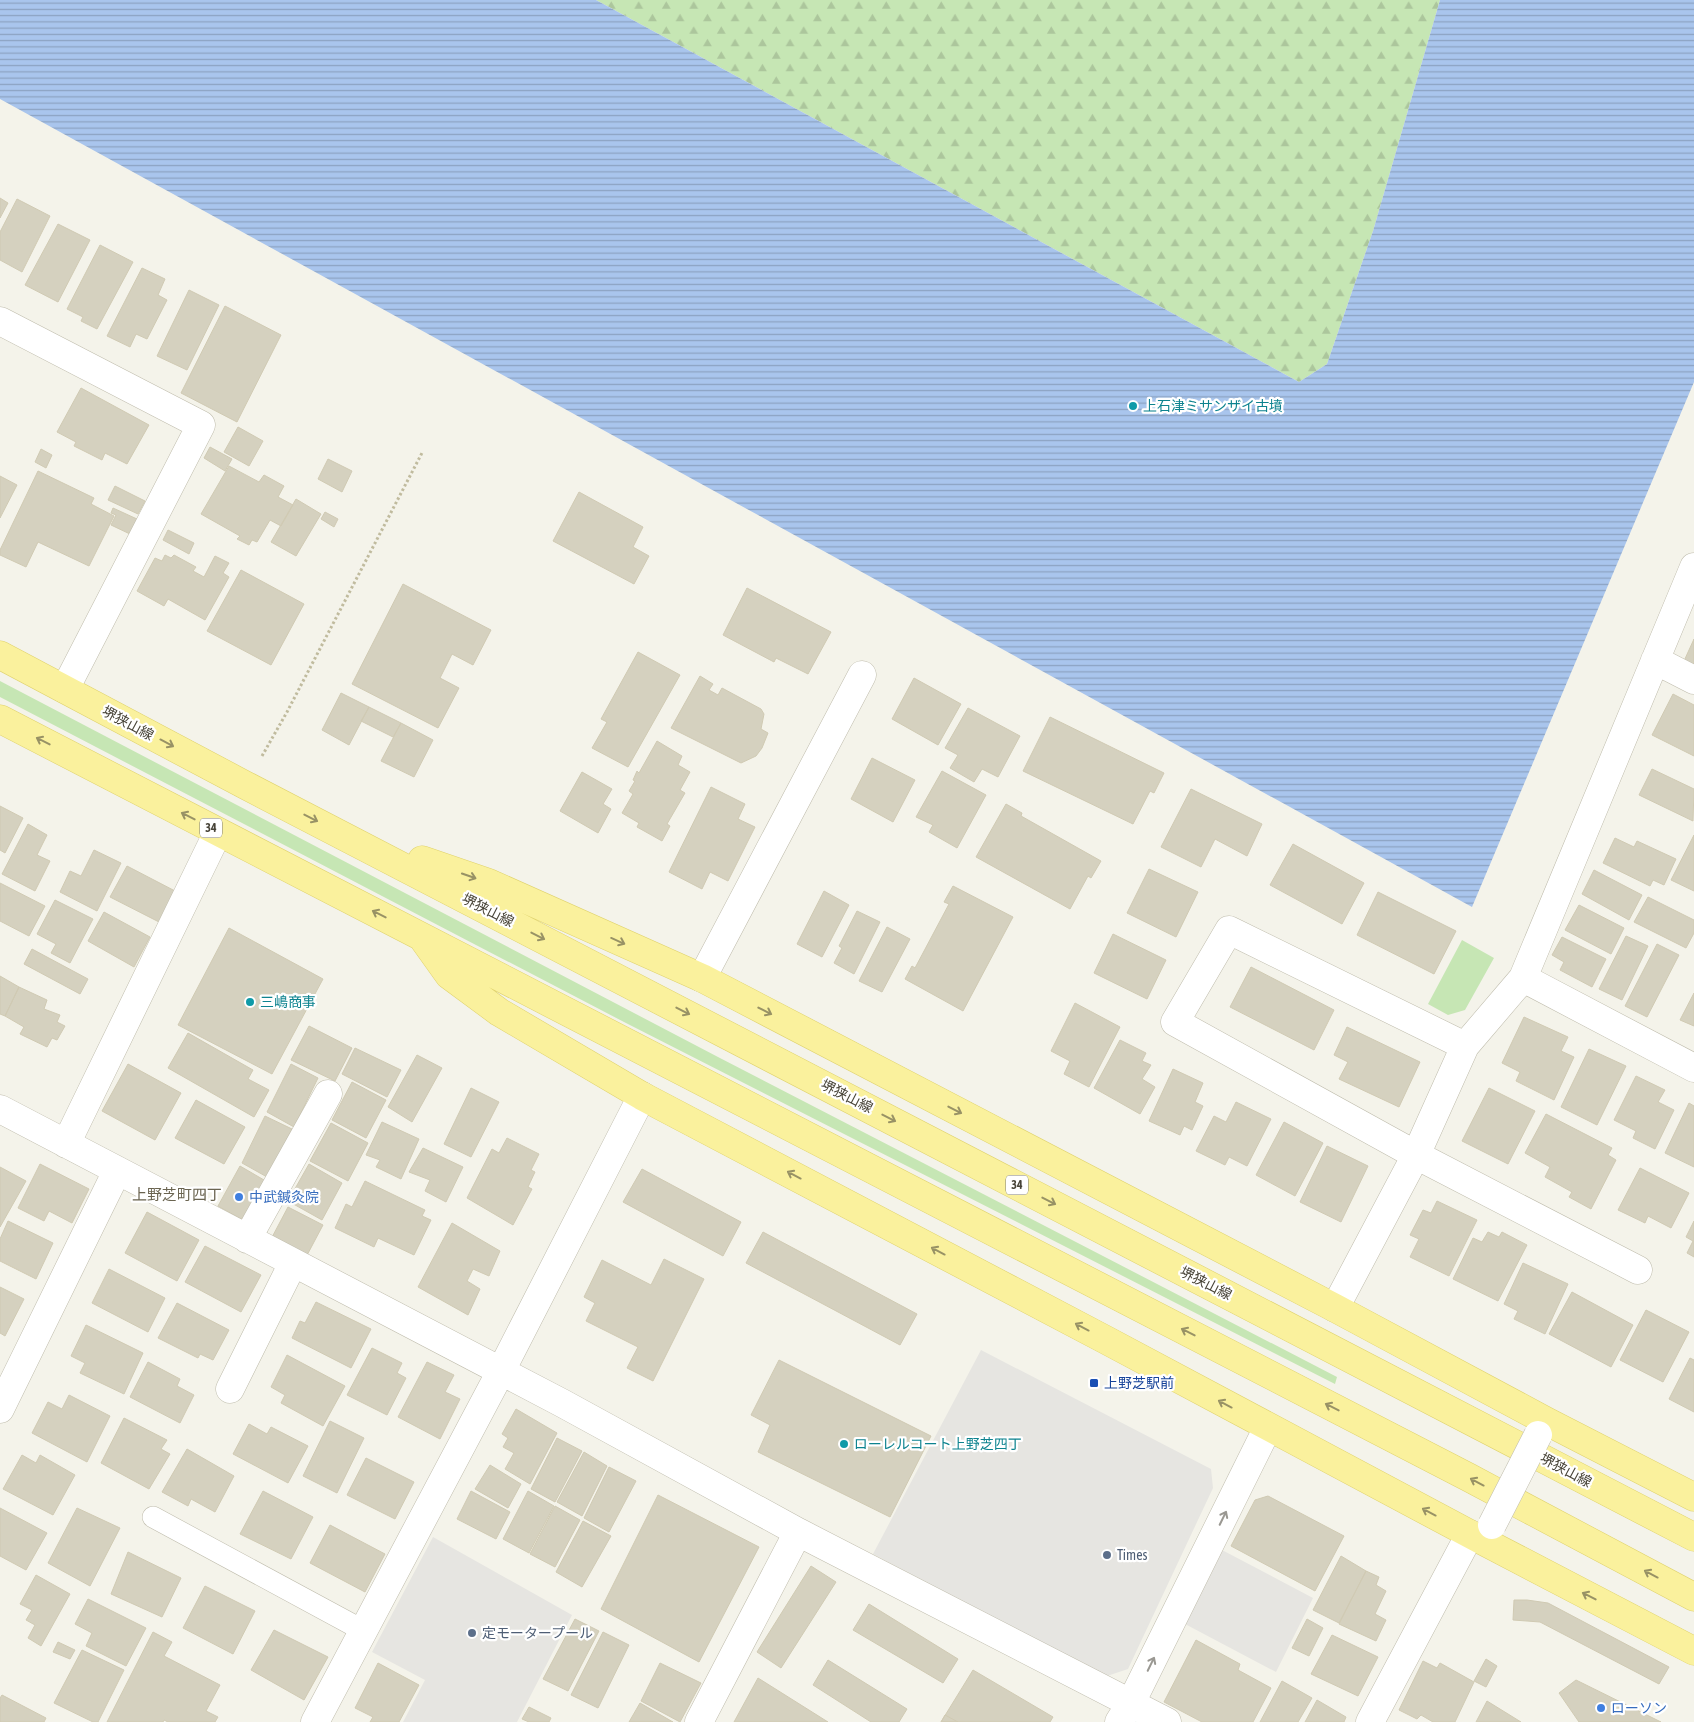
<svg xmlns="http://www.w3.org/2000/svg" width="1694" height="1722" font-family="'Asap Condensed','Noto Sans JP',sans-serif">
<defs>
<pattern id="forest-firs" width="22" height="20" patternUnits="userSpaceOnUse" patternTransform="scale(1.25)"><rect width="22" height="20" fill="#c6e6b4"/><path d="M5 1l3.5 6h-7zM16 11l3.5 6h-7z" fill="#acc69c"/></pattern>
<pattern id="water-rules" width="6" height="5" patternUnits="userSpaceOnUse" patternTransform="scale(1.25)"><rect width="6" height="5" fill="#a9c5ed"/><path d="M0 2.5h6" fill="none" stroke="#8ca2c1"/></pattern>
</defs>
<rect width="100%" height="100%" fill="#f4f3ea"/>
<path fill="#c6e6b4" d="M0,681L718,1057L1337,1377L1335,1384L624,1022L0,697Z
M1462,940L1494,958L1465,1010L1448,1015L1428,1004Z"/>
<path fill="url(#forest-firs)" d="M596,0H1440L1373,231L1327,364L1299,382Z"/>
<path fill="#e6e5e1" d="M981,1350L1211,1469L1213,1488L1128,1669L1107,1676L1000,1622L873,1554Z
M433,1537L572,1615L517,1722H403L425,1680L372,1652Z
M1222,1550L1313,1598L1276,1672L1185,1624Z"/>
<path fill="url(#water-rules)" d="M0,0H596L1299,382L1327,364L1373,231L1440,0H1694V382L1472,907L0,99Z"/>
<path fill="#d5d1bf" stroke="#d0cab3" d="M0,198L8,203L0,218Z
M17,199L50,216L22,272L0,260V232Z
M58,224L90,240L58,302L25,285Z
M100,245L133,262L97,329L81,321L83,317L67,309Z
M142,268L165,279L158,295L167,300L147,339L136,334L130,347L107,336Z
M189,290L219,305L187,370L157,356Z
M225,306L281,335L237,422L181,393Z
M81,388L149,425L127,464L105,453L102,460L74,446L76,442L57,432Z
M238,427L263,441L249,466L224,452Z
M210,447L232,459L225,471L204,458Z
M41,449L52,455L46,468L35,462Z
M328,459L352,471L342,492L318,479Z
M229,466L259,482L264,475L284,486L278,497L293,505L281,526L270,520L257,542L252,540L249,545L237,539L240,536L201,514Z
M38,471L94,498L91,504L114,516L89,566L38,542L26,567L0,555V550Z
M0,476L17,485L0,518Z
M115,486L145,501L138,514L108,500Z
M579,492L643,527L633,547L649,556L634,584L553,541Z
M296,499L321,514L296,556L271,542Z
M113,508L137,519L130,534L111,525L116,515L111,513Z
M325,512L338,519L334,527L321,519Z
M168,530L194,543L189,554L163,540Z
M165,555L171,558L174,555L196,567L193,571L204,577L215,556L229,563L223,573L229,577L205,620L168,599L164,606L137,591L155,558L162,561Z
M241,570L304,604L271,665L207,631Z
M403,584L491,630L473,665L452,654L440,678L459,688L438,728L352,684Z
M747,588L831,632L808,674L776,658L774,662L723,635Z
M1694,639V666L1684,661Z
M638,652L680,675L628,767L592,748L607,722L601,719Z
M700,676L713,684L709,690L718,695L722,688L761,709L764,714L761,729L768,733L762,748L756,756L741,763L671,728Z
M914,678L961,704L938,745L892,719Z
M341,693L369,707L349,745L322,730Z
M1673,694L1694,705V756L1652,735Z
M369,707L401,723L393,737L361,721Z
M968,708L1020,736L998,777L982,769L974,782L950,768L958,755L945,748Z
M1050,717L1164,773L1154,793L1150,791L1133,824L1023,771Z
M401,723L433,740L414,777L381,761Z
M657,741L682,756L678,765L690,772L680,790L685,793L667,824L670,826L662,841L637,827L639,823L622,813L633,794L629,791L635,781L633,780L637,771L639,773Z
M872,758L915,780L893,822L851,799Z
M1652,769L1694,789L1693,821L1639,795Z
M942,771L986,795L957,848L929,832L933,825L916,817Z
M582,772L612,789L603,804L611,809L598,833L560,811Z
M711,787L745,804L738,819L755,827L728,881L710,872L702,889L669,872Z
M1191,789L1262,824L1247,856L1215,839L1201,867L1161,847Z
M1006,804L1022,813L1021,816L1101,861L1091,878L1088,876L1070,909L976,857Z
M0,806L23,818L5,853L0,850Z
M28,824L47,835L37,855L50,861L35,891L2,874Z
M1694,835V891L1671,880Z
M1615,838L1634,847L1637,841L1676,859L1664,885L1653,880L1650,886L1603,863Z
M1293,844L1364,883L1342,924L1270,885Z
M94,850L121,863L97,911L60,892L70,871L81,876Z
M127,866L177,892L161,923L110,897Z
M1149,869L1198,892L1176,937L1127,913Z
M1594,870L1642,895L1629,920L1582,894Z
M0,883L45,906L29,936L0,921Z
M953,886L1013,917L963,1011L905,979L912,966L915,968L949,904L944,902Z
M824,891L849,905L822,957L797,944Z
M1378,892L1456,931L1434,974L1357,935Z
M1648,897L1694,920V933L1686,948L1634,922Z
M55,900L93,919L70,963L51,953L56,944L37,934Z
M1579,905L1624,928L1611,954L1565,930Z
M857,911L880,922L854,974L834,963L842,948L839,946Z
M104,912L150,937L134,967L88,941Z
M887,927L910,939L882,992L859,981Z
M229,928L323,979L272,1074L178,1025Z
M1113,934L1166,960L1147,999L1094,973Z
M1626,936L1648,946L1622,1000L1599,989Z
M1562,937L1606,959L1592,987L1560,970L1564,962L1552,955Z
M1657,944L1679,955L1647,1017L1625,1006Z
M32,949L88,979L80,994L24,964Z
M1251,967L1334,1010L1314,1050L1230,1007Z
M0,976L19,987L5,1016L0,1014Z
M19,987L47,1000L44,1009L60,1015L57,1022L65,1026L57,1040L52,1038L47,1047L20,1034L24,1027L5,1016Z
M1694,993V1026L1680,1020Z
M1075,1003L1120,1027L1089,1087L1064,1074L1070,1061L1051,1051Z
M1524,1017L1568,1037L1561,1051L1574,1057L1554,1100L1516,1081L1520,1072L1502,1063Z
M309,1026L352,1048L335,1081L291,1060Z
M1347,1027L1420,1062L1399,1107L1339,1079L1348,1062L1334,1055Z
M188,1033L253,1070L248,1079L269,1090L254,1117L168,1068Z
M1120,1040L1146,1053L1142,1061L1151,1065L1142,1079L1155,1087L1140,1114L1094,1088Z
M355,1048L401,1070L387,1097L342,1074Z
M1589,1049L1626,1066L1597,1125L1561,1107Z
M417,1055L442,1068L412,1122L388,1107Z
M128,1064L181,1093L155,1140L102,1111Z
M291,1064L318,1078L294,1127L267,1112Z
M1173,1069L1203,1083L1195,1102L1203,1106L1192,1130L1184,1126L1180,1135L1149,1121Z
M1636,1076L1665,1090L1658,1102L1674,1110L1655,1149L1633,1138L1636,1131L1614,1120Z
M352,1082L386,1100L366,1138L332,1120Z
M471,1088L499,1102L471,1157L444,1144Z
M1489,1088L1535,1111L1508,1164L1462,1141Z
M196,1100L245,1127L224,1164L175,1138Z
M1236,1102L1271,1119L1247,1166L1229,1157L1225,1165L1196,1151L1214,1116L1226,1122Z
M1689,1103L1694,1106V1167L1665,1153Z
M1546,1114L1612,1148L1608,1155L1616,1160L1591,1209L1569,1197L1572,1192L1545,1177L1550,1167L1525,1153Z
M265,1116L292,1129L267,1177L242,1163Z
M382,1122L419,1139L401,1179L376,1167L380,1160L366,1155Z
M1284,1122L1323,1143L1295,1196L1256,1175Z
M331,1123L368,1143L348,1181L310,1161Z
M507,1138L539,1154L531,1170L535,1172L528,1187L532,1189L513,1225L467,1198L492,1149L499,1153Z
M1327,1146L1368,1166L1341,1222L1300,1202Z
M423,1148L463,1167L446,1202L425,1191L430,1180L409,1172Z
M40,1164L89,1189L72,1223L49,1211L44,1221L18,1208Z
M309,1164L342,1183L322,1220L288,1201Z
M240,1166L264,1180L243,1220L218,1206Z
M0,1167L26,1181L0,1227Z
M1640,1168L1689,1193L1671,1228L1648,1216L1645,1223L1618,1210Z
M642,1169L741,1222L723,1256L623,1202Z
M365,1181L425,1210L422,1216L431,1220L414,1255L378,1238L374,1247L335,1228L346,1204L352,1207Z
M1437,1201L1477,1220L1449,1276L1410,1257L1419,1239L1410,1235L1423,1210L1431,1213Z
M288,1207L323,1225L305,1259L270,1241Z
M147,1212L199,1240L177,1281L125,1253Z
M8,1221L53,1243L36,1279L0,1261V1239Z
M1694,1221V1257L1687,1253L1693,1241L1686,1237Z
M452,1223L500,1251L489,1276L473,1269L467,1281L480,1289L468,1315L418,1287Z
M763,1232L917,1314L900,1345L746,1263Z
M1488,1232L1499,1237L1502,1232L1527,1245L1498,1301L1453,1279L1473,1238L1482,1242Z
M205,1246L261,1275L241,1312L185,1282Z
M664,1259L704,1279L653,1381L627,1368L638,1347L586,1321L595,1303L584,1297L602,1260L651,1285Z
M1523,1263L1568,1284L1545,1334L1514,1319L1518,1311L1504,1304Z
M109,1269L165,1298L148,1332L92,1303Z
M0,1287L24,1299L5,1336L0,1333Z
M1572,1292L1633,1325L1611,1367L1549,1334Z
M316,1302L371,1329L351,1368L292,1338L300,1321L305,1323Z
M177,1303L229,1330L213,1360L200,1354L198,1358L158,1338Z
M1646,1310L1689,1332L1663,1382L1620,1360Z
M86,1325L143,1353L124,1394L80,1373L85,1363L71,1356Z
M372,1348L402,1363L397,1373L406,1378L387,1415L347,1395Z
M287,1355L345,1386L323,1426L281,1403L285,1395L271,1387Z
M1690,1358L1694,1360V1412L1669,1399Z
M779,1360L931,1436L890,1517L758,1452L770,1425L751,1415Z
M148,1362L180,1379L177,1386L194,1395L180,1423L130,1397Z
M427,1362L454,1375L445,1392L460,1399L440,1439L398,1417Z
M69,1395L110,1416L87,1462L32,1433L48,1402L62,1409Z
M516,1409L557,1433L530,1484L505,1469L514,1453L503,1447L508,1438L502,1434Z
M124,1418L167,1440L161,1449L170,1454L149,1489L101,1463Z
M330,1421L364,1438L337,1493L303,1476Z
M249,1424L267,1434L271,1427L308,1446L288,1483L233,1454Z
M557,1438L582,1451L555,1502L531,1489Z
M187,1449L234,1476L215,1512L191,1499L188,1506L162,1492Z
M584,1452L607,1466L582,1516L557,1502Z
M22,1455L36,1463L40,1455L75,1475L53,1515L3,1489Z
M366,1458L414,1482L395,1519L347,1495Z
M490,1465L521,1484L508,1508L475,1489Z
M609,1467L636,1481L609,1532L584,1518Z
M263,1491L313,1517L291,1559L240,1534Z
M471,1491L510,1512L496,1539L457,1519Z
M528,1491L554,1506L529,1553L503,1539Z
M658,1495L759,1547L699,1662L601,1609Z
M1268,1496L1344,1536L1315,1591L1231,1546L1255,1500Z
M555,1506L580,1520L555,1567L530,1554Z
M0,1508L47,1533L26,1570L0,1556Z
M77,1508L120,1528L90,1586L48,1563Z
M583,1521L611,1536L582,1587L556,1572Z
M330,1525L385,1554L365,1592L310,1563Z
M128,1552L181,1578L162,1617L111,1594Z
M1341,1556L1366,1571L1339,1623L1313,1610Z
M811,1566L836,1582L781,1668L757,1652Z
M1366,1571L1379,1577L1376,1585L1386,1591L1375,1614L1386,1620L1376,1641L1339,1624Z
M36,1575L70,1594L41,1646L28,1638L35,1625L26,1620L32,1610L20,1604Z
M205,1586L255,1611L233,1654L183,1628Z
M88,1599L146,1628L126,1666L86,1646L92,1633L75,1624Z
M1514,1600H1527L1548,1603L1669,1667L1659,1684L1540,1622L1513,1620Z
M869,1604L958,1659L943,1683L853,1630Z
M575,1619L599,1631L568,1691L543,1679Z
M1307,1619L1323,1628L1309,1656L1292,1648Z
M274,1630L328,1657L304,1700L251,1670Z
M153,1632L172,1642L164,1656L220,1685L206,1711L218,1717L215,1722H168L164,1720L163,1722H107Z
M603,1632L629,1645L598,1708L571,1695Z
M1332,1635L1378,1657L1358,1696L1311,1674Z
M1196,1640L1240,1664L1238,1670L1271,1688L1253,1722H1202L1164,1702Z
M58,1642L75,1650L70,1659L53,1652Z
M82,1650L124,1670L98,1722H93L54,1703Z
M1486,1659L1497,1666L1486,1687L1474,1681Z
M828,1660L907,1709L899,1722H871L813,1685Z
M1423,1661L1437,1668L1440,1663L1474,1682L1455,1722H1433L1421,1715L1417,1719L1399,1710Z
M378,1663L419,1685L399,1722H370L373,1717L355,1708Z
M660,1663L701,1683L680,1722L641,1701Z
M973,1670L1053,1717L1050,1722H941Z
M758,1678L828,1722H734Z
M1576,1680L1661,1722H1579L1559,1693Z
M1282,1681L1312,1698L1298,1722H1260Z
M2,1695L46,1718L44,1722H0V1698Z
M1317,1700L1346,1717L1344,1722H1305Z
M1487,1701L1521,1722H1476Z
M640,1703L673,1722H629Z
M529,1707L551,1718L549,1722H529L522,1719Z
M945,1715L958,1722H941Z"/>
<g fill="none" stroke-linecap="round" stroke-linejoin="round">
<g stroke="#bfbcac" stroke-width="22">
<path id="service" d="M153,1517L364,1631"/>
</g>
<g stroke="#bfbcac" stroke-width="29">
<path id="minor" d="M0,321L201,425L65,689
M1655,660L1694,680
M702,978L862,675
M1523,978L1694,1068
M1465,1046L1229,930L1175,1022L1416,1155L1638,1270
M0,1109L562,1403L798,1532L1167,1722
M66,1144L218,832
M247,1239L328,1094
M1335,1308L1416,1155L1465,1046L1523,978L1694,567
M230,1389L293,1263
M0,1409L117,1171
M315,1722L501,1371L642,1096
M699,1722L798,1532
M1119,1722L1131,1703L1268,1427
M1370,1722L1470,1534"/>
</g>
<g stroke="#dfd26d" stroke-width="29">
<path id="primary" d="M0,655L245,785L1694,1537
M0,719L1468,1477L1694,1597
M422,860L489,883L702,978L1335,1308L1546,1421L1694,1497
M424,940L449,975L499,1012L642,1096L1106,1340L1483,1541L1694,1651"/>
</g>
<path stroke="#c0bb9e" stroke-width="3" stroke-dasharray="2.5 2.5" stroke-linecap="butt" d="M262,756L287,712L423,451"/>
<use href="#service" stroke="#fff" stroke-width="21"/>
<use href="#minor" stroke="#fff" stroke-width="28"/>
<use href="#primary" stroke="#faf19d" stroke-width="28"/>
<g stroke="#bfbcac" stroke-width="29" stroke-linecap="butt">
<path id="minor-bridge" d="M1492,1525L1538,1435"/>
</g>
<use href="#minor-bridge" stroke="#fff" stroke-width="28"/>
</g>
<defs><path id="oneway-shaft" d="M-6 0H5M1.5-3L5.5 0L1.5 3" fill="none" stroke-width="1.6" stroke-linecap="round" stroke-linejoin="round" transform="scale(1.25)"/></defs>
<g stroke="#989265">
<use href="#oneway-shaft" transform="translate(43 741) rotate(-153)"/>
<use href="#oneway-shaft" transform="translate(167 743) rotate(28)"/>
<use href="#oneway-shaft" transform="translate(188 816) rotate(-153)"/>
<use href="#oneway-shaft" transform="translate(311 818) rotate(27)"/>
<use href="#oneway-shaft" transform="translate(469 876) rotate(19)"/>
<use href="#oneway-shaft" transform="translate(379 914) rotate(-153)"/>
<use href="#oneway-shaft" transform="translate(538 936) rotate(27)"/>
<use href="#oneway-shaft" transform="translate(618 941) rotate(24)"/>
<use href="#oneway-shaft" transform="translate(683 1011) rotate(27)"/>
<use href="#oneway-shaft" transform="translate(765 1011) rotate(27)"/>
<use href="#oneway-shaft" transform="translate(955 1110) rotate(27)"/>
<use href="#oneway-shaft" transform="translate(889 1118) rotate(27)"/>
<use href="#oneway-shaft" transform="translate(794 1175) rotate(-152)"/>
<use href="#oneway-shaft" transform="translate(1049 1201) rotate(27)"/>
<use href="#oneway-shaft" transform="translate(938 1251) rotate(-152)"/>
<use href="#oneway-shaft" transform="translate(1082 1327) rotate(-152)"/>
<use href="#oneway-shaft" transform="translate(1188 1332) rotate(-153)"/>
<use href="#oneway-shaft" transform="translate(1225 1404) rotate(-152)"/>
<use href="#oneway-shaft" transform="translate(1332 1407) rotate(-153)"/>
<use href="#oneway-shaft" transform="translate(1477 1482) rotate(-152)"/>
<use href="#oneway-shaft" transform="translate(1429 1512) rotate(-152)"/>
<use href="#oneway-shaft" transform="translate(1651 1574) rotate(-152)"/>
<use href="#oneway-shaft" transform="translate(1589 1596) rotate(-153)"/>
</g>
<g stroke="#9a9892">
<use href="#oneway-shaft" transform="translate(1223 1518) rotate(-64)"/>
<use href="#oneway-shaft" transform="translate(1151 1664) rotate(-64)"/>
</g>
<g fill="#0f9aa8" stroke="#fff" stroke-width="2">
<circle cx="1133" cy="406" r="5"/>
<circle cx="250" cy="1002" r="5"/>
<circle cx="844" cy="1444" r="5"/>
</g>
<g fill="#3f7fe0" stroke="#fff" stroke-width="2">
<circle cx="239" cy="1197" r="5"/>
<circle cx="1601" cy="1708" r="5"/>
</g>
<rect fill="#1a4fb4" stroke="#fff" stroke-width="2" x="1089" y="1378" width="10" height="10" rx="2.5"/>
<g fill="#5c6f8a" stroke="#fff" stroke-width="2">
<circle cx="1107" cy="1555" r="5"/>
<circle cx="472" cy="1633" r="5"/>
</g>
<g text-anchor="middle" stroke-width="4.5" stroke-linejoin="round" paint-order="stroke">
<g fill="#fff" stroke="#7f7c74" stroke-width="1">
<rect x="200" y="818.5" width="22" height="19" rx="4"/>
<rect x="1006" y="1175.5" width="22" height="19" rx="4"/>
</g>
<g font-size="12" font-weight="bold" fill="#484438">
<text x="211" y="832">34</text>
<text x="1017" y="1189">34</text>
</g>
<g font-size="14" fill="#0d838f" stroke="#fff" text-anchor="start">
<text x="1143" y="411">上石津ミサンザイ古墳</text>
<text x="260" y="1007">三嶋商事</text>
<text x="854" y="1449">ローレルコート上野芝四丁</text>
</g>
<g font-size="14" fill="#484438" stroke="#fff">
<text transform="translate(128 723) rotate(28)" y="5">堺狭山線</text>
<text transform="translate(488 910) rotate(27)" y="5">堺狭山線</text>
<text transform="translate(847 1096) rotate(27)" y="5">堺狭山線</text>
<text transform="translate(1206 1283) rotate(27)" y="5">堺狭山線</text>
<text transform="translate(1566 1470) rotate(28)" y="5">堺狭山線</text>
</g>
<g font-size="14" fill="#366cbe" stroke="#fff" text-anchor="start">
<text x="249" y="1202">中武鍼灸院</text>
<text x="1611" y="1713">ローソン</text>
</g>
<g font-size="14" fill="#164399" stroke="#fff" text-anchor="start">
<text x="1104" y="1388">上野芝駅前</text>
</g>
<g font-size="14" fill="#4e5e75" stroke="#fff" text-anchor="start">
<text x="1117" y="1560">Times</text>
<text x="482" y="1638">定モータープール</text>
</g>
<g font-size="15" fill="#6a6450" stroke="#fff">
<text x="177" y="1200">上野芝町四丁</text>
</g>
</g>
</svg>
